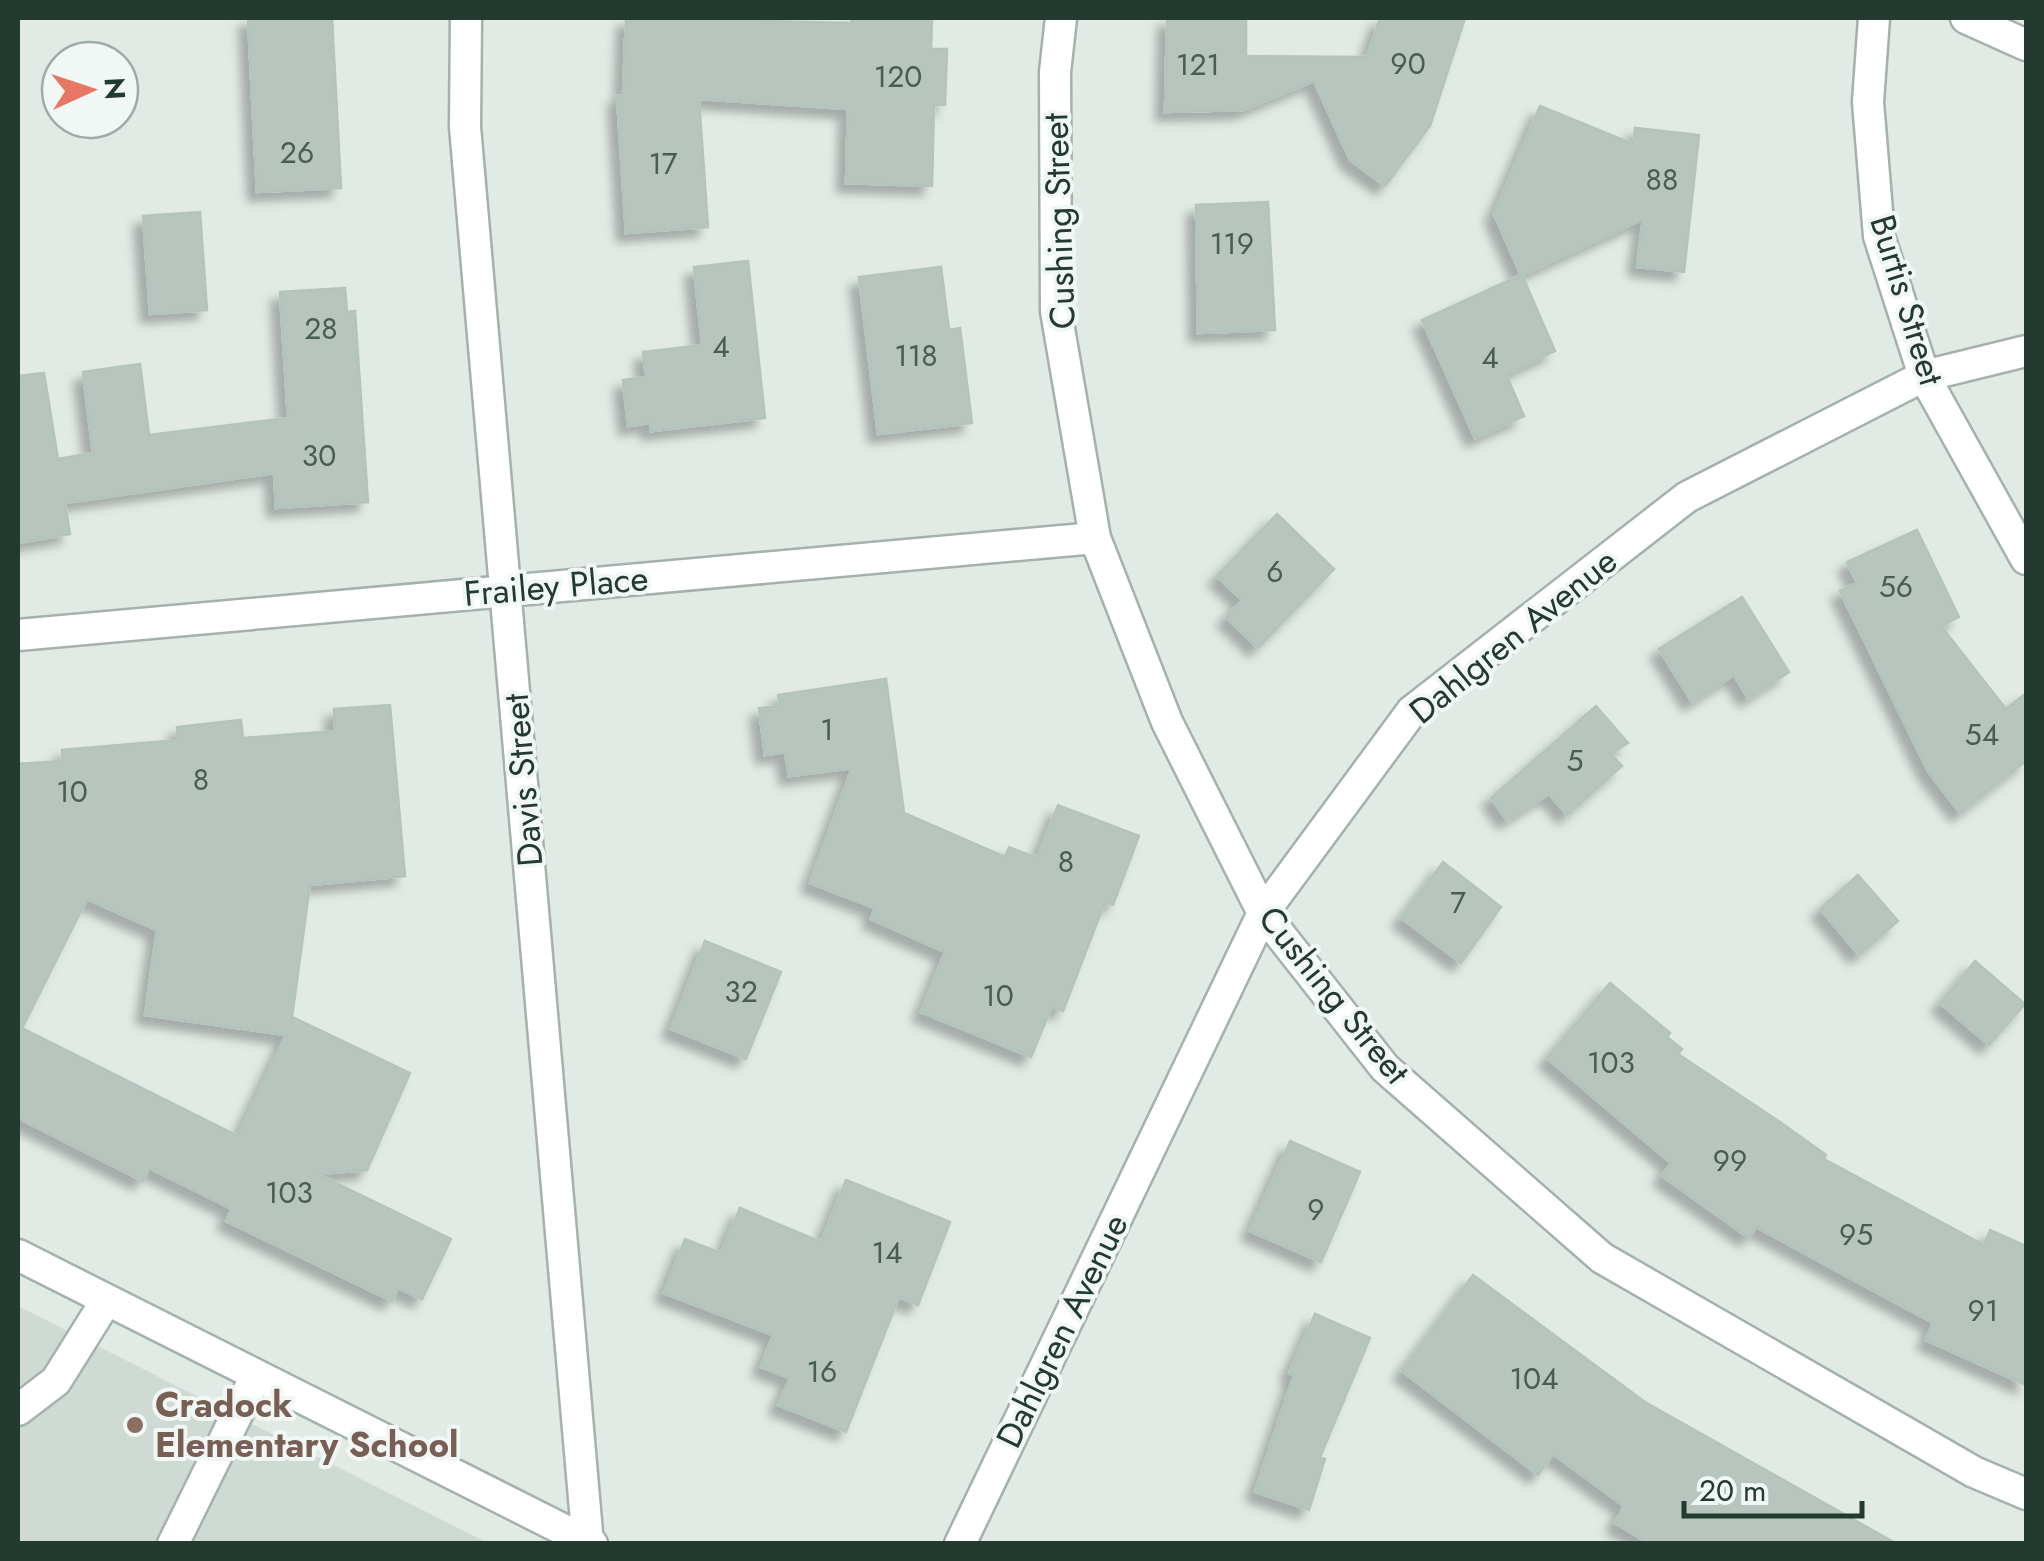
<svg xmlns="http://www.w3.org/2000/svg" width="2044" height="1561" font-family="Jost,sans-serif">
<defs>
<filter id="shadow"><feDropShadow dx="-9" dy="9" stdDeviation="5" flood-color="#0004"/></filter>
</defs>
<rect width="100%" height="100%" fill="#e1eae5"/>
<path fill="#cfdad4" d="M18,1306L488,1543H18Z"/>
<path fill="#b7c5be" stroke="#b4c3bc" stroke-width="2.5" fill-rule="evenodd" filter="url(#shadow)" d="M248,18H332L341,188L257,192Z
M626,18L851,23L852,18H932L931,49H947L945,105H934L932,186L846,183L848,109L699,99L708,227L626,233L617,96H623Z
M1167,18H1246V56L1367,57L1380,18H1465L1430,126L1385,186L1350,160L1314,81L1243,110L1165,112Z
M1540,106L1633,144L1635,128L1699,135L1684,272L1637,267L1643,219L1522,275L1555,351L1506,374L1524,416L1475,438L1422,320L1521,275L1494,214Z
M1268,202L1275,330L1198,333L1196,205Z
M200,212L207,310L150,314L143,216Z
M748,261L765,418L651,431L650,423L628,426L623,380L646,377L643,352L702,345L694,267Z
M941,267L949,330L960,328L972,423L878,434L859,277Z
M345,288L347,312L355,311L368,502L276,508L274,473L65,503L70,534L18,543V376L44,373L58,459L93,453L83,372L140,364L149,435L288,418L280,292Z
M1277,514L1334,569L1258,648L1226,617L1242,600L1217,576Z
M1917,530L1959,617L1941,626L2006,709L2026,693V761L1960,813L1928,771L1840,591L1857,583L1847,562Z
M1742,597L1789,672L1748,698L1734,675L1692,702L1659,649Z
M886,679L904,813L1005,857L1009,847L1037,858L1058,805L1139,836L1113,905L1105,902L1063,1011L1052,1006L1031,1057L921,1012L945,952L871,919L875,908L810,883L852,768L789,776L785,752L765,755L759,708L780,706L778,695Z
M390,705L405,876L310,885L291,1024L294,1018L410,1073L367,1170L318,1174L451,1239L422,1299L398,1288L392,1301L226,1221L232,1209L149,1168L143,1181L18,1118V764L62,761V750L178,740L177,727L241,720L243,738L335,731L334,709ZM87,899L157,930L145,1015L286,1035L238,1136L22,1028Z
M1596,706L1628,743L1611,754L1622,766L1567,815L1549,794L1507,820L1491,798Z
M1443,862L1501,907L1461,963L1401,918Z
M1858,875L1898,921L1859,955L1820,909Z
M705,941L781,972L746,1059L671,1029Z
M1975,961L2025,1004L1989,1045L1940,1003Z
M1610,983L1670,1033L1667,1037L1682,1049L1678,1054L1780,1122L1826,1155L1824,1159L1984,1245L1990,1230L2026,1246V1385L1926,1340L1933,1323L1756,1227L1749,1238L1662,1176L1671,1163L1547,1058Z
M1290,1141L1360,1172L1321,1262L1250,1231Z
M846,1180L950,1222L918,1305L899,1297L846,1432L778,1405L790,1378L761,1367L773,1335L664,1293L685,1239L721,1253L740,1208L821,1242Z
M1473,1275L1645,1402L1897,1544H1650L1615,1523L1624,1506L1553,1454L1538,1475L1402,1371Z
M1315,1314L1370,1338L1320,1457L1325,1459L1309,1510L1255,1492L1294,1375L1289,1373Z"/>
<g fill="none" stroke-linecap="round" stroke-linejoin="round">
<g stroke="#a4b2ab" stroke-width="35">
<path id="minor" d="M466,18L465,127L588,1544
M1061,18L1055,72L1056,311L1095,538L1167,722L1263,913L1385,1068L1602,1258L1974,1472L2026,1494
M1874,18L1868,102L1879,236L1924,376L2026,559
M1966,18L2026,45
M18,635L1095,538
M18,1255L592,1544
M18,1410L56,1381L106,1301
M173,1544L255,1378
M960,1544L1263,913L1412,711L1687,497L1924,376L2026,351"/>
</g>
<use href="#minor" stroke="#fff" stroke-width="30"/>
</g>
<circle fill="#8d6e63" stroke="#f1f7f4" stroke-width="4" cx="135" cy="1425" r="10"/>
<g text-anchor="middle" stroke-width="8" stroke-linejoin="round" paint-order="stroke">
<g font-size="30" fill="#485d54">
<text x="1408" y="74">90</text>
<text x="1198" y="75">121</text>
<text x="898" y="87">120</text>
<text x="297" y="163">26</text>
<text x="663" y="174">17</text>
<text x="1662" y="190">88</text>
<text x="1232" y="254">119</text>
<text x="321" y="339">28</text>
<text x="721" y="357">4</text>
<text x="916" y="366">118</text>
<text x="1490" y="368">4</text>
<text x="319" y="466">30</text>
<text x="1275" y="582">6</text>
<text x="1896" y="597">56</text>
<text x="827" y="740">1</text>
<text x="1982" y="745">54</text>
<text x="1575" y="771">5</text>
<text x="201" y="790">8</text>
<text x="72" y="802">10</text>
<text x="1066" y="872">8</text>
<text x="1458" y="913">7</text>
<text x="741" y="1002">32</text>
<text x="998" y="1006">10</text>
<text x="1611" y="1073">103</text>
<text x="1730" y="1171">99</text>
<text x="289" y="1203">103</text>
<text x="1316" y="1220">9</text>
<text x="1856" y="1245">95</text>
<text x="887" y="1263">14</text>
<text x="1983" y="1321">91</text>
<text x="822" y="1382">16</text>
<text x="1534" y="1389">104</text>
</g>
<g font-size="35" fill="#233a31" stroke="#f1f7f4">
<text transform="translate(1059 221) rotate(-92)" y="12">Cushing Street</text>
<text transform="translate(1907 300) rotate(73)" y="12">Burtis Street</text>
<text transform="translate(556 586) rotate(-5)" y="12">Frailey Place</text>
<text transform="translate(1513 636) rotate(-39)" y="12">Dahlgren Avenue</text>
<text transform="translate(523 780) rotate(-95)" y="12">Davis Street</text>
<text transform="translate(1334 995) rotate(51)" y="12">Cushing Street</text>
<text transform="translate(1062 1331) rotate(-64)" y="12">Dahlgren Avenue</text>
</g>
<g font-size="35" font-weight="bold" fill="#785e54" stroke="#f1f7f4" text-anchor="start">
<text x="155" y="1417">Cradock<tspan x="155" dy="40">Elementary School</tspan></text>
</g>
</g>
<rect width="2044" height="1561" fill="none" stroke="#233a31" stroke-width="40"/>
<g transform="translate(90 90) rotate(87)"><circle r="48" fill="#f1f7f4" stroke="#9faba6" stroke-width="2.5"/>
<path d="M0-8L18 38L0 25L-18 38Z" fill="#e77663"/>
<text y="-15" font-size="28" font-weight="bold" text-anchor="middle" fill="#233a31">N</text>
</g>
<path d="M1684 1501v15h178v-15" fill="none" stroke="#233a31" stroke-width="5"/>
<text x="1699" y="1501" font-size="30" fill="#233a31" stroke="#f1f7f4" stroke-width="8" paint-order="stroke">20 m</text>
</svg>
